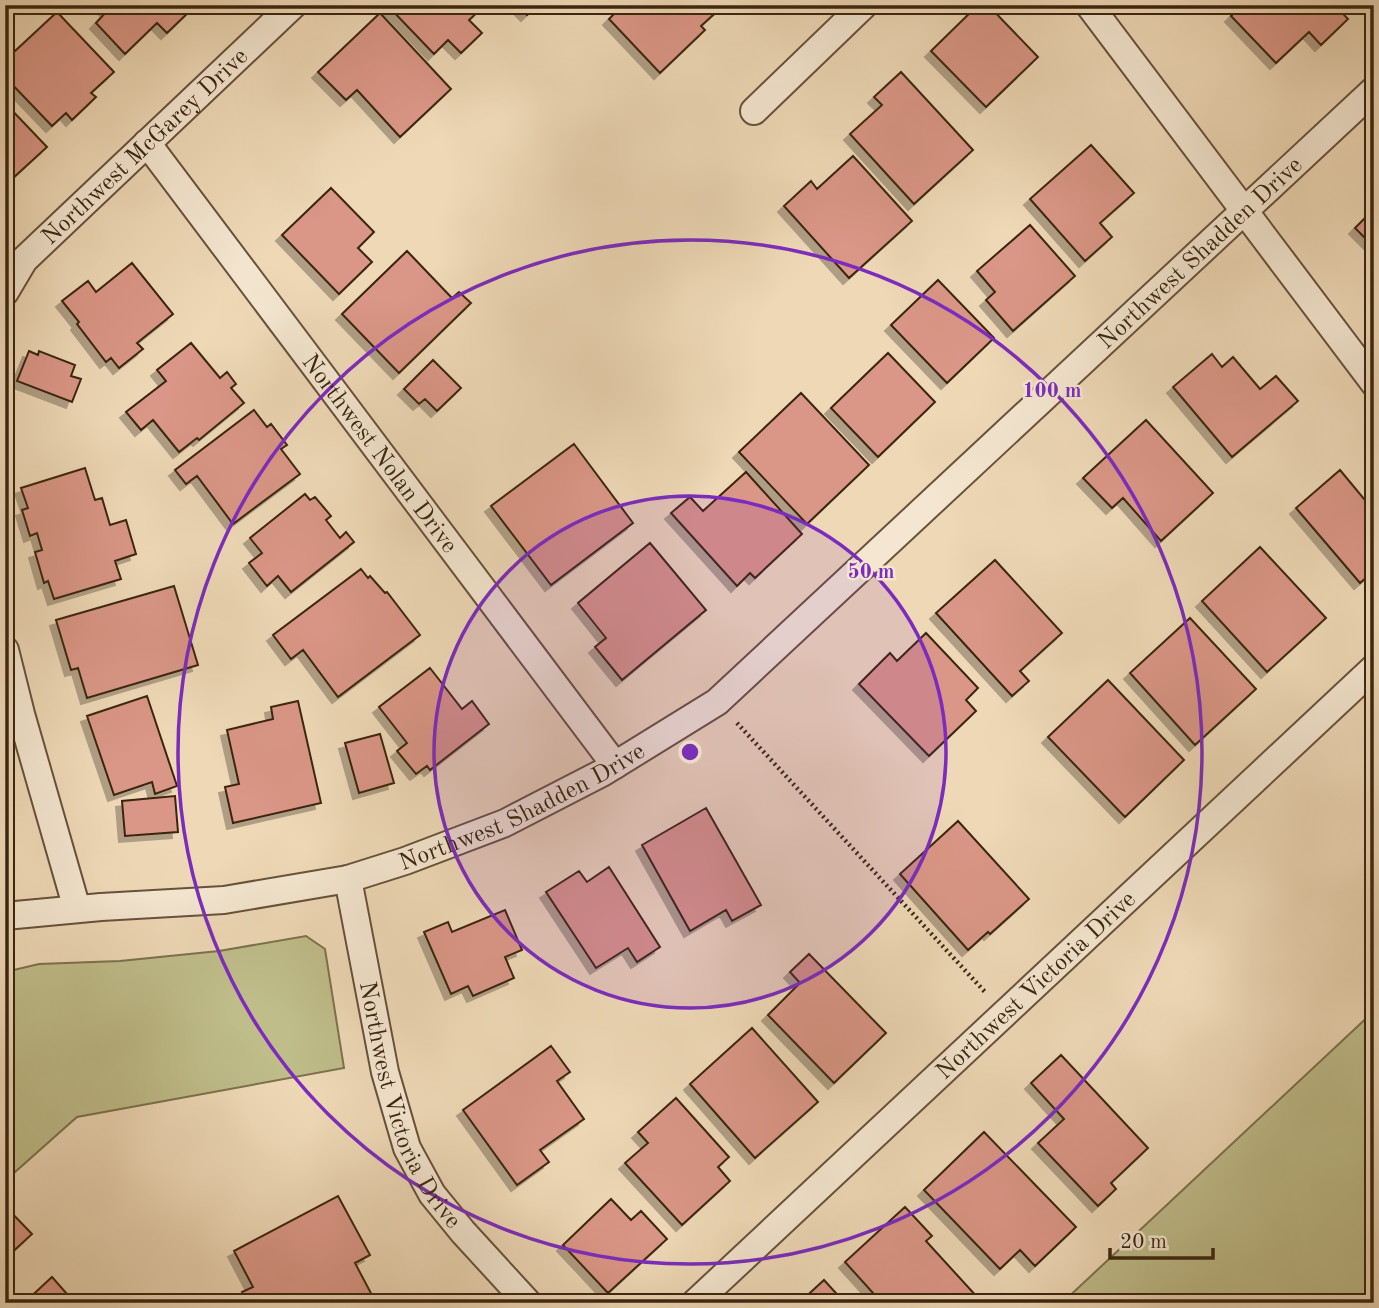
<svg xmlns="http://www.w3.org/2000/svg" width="1379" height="1308" font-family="'Old Standard TT',serif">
<defs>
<filter id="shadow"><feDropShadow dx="-6" dy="6" stdDeviation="0" flood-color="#0004"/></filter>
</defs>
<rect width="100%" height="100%" fill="#eed8b6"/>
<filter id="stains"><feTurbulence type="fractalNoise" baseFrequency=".00286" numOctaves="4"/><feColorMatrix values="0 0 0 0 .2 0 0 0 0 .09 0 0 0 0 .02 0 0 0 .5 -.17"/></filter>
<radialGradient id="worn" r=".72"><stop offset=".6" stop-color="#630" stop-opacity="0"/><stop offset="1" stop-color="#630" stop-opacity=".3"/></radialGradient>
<path fill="#bfbd8a" stroke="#7c724d" stroke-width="2" d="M306,936L325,949L344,1068L77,1117L15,1172L5,1161V972L39,964L120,961L219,951Z
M1374,1011V1303H1062Z"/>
<path fill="#da9686" stroke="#3a2610" stroke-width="2" filter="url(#shadow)" d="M101,5H192L194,7L167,33L157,23L125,54L96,23L107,11Z
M387,5H474L479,11L469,20L482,33L461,53L448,40L434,54Z
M517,5H537L527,15Z
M623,5H724L701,26L705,30L660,73L609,19Z
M978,5H988L1038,57L986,107L931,51Z
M1242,5H1335L1348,19L1321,45L1309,32L1276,63L1231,16Z
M57,12L114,72L91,93L96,97L72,120L66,113L52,126L5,77V41L15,51Z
M380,13L451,89L400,137L357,90L346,100L318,72Z
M901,72L973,150L914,204L850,134L882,105L874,97Z
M5,103L47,147L12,179L9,177L5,180Z
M1091,145L1134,193L1100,223L1112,237L1085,261L1030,199Z
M853,156L912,221L849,278L784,206L811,181L817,189Z
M331,188L374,232L358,248L372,262L339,294L282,235Z
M1374,209V247L1355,228Z
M1030,225L1075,276L1013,331L986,300L995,292L977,271Z
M407,251L452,298L459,292L471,303L399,373L342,314Z
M132,263L173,314L137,343L143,349L119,368L111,358L106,362L77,324L79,322L62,301L88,281L96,292Z
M938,280L994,338L947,383L891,325Z
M191,343L220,378L227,372L236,384L231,388L244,403L199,440L197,438L179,452L153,420L141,430L126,412L166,381L157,370Z
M29,351L38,355L39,351L75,365L71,376L81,379L72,402L17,381Z
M888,353L935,402L878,457L831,408Z
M1212,354L1222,367L1233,357L1260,389L1276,376L1298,401L1232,457L1173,387Z
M433,360L461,388L437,411L425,399L419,404L404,389Z
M801,393L869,465L807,524L739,452Z
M254,410L267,427L271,424L287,445L281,449L300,474L233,524L197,476L186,484L175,470Z
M1146,420L1213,493L1161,541L1123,498L1112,508L1083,478Z
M574,444L633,523L551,585L491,506Z
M85,468L95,500L102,498L110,525L126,520L136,554L115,561L121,579L54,599L48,581L44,583L35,552L42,550L37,533L30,536L22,510L28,508L21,488Z
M1340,470L1374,511V571L1360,583L1296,508Z
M746,472L802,534L755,578L750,573L737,586L671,513L690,497L703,511Z
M305,494L310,500L315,497L331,516L326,520L340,538L346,532L354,542L291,592L278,576L267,586L249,563L262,553L250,538Z
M650,543L706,610L622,680L595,647L606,638L578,603Z
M1260,547L1326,618L1267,672L1202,601Z
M995,560L1062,633L1020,671L1029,681L1012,696L936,613Z
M361,569L368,578L370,576L385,593L387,592L420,635L338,697L303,650L291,659L273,635Z
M174,586L198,665L87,698L78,668L71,670L56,620Z
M1190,618L1256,689L1195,745L1130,673Z
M926,633L978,688L966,700L976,711L929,756L859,684L890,653L897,661Z
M430,668L462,709L472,701L489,724L430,770L427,766L416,774L397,751L407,743L379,707Z
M1108,680L1184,760L1125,817L1048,737Z
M147,696L177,786L155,794L152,782L114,795L87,716Z
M298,701L321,803L233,823L225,787L239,784L227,730L273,719L271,707Z
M380,734L394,783L359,793L345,743Z
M175,796L178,832L125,836L122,801Z
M706,808L761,905L732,921L726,910L690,931L642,845Z
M958,821L1029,899L990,934L988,932L968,950L900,874Z
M609,867L660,947L637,962L628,948L596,968L546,892L579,871L587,882Z
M505,910L522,950L505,957L514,978L473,996L468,986L451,994L424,932L448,922L452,932Z
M809,954L886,1033L834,1083L768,1015L800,983L790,972Z
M752,1028L818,1102L755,1158L690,1084Z
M551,1046L570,1072L557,1081L584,1119L540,1150L549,1162L517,1185L463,1110Z
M1061,1055L1148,1148L1111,1183L1116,1189L1098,1206L1038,1143L1064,1119L1031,1083Z
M676,1098L729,1157L718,1167L730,1181L682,1225L625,1163L648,1143L638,1132Z
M984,1132L1076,1227L1035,1266L1020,1250L1000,1269L924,1190Z
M338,1196L370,1255L355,1263L374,1299L368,1303H248L242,1292L253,1287L234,1251Z
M611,1199L631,1220L641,1211L667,1239L608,1293L563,1245Z
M5,1206L32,1234L5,1259Z
M905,1207L932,1236L926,1241L979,1299L975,1303H882L845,1262Z
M52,1277L75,1303H24Z
M824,1280L845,1303H799Z"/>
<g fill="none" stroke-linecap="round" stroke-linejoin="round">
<g stroke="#67523a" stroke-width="30">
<g id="street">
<path d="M1089,5L1374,383"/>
<path d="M754,111L864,5"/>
<path id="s1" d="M147,143L615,765"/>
<path id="s2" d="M5,292L24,260L293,5"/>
<path d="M5,650L21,714L77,909"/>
<path id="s3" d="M348,879L385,1072L407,1148L432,1194L463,1232L528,1303"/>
<path id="s4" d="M5,916L101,907L224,900L348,879L405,861L505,823L602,773L717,702L1374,90"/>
<path id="s5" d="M695,1303L1374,668"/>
</g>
</g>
<path stroke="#3a2610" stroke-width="4.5" stroke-dasharray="2 3.5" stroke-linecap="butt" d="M737,723L985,992"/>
<use href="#street" stroke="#f4e6d0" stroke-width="26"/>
</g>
<circle cx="690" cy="752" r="256" fill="#7b2cbf" fill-opacity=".12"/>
<g fill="none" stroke="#7b2cbf" stroke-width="3.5">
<circle cx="690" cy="752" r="256"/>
<circle cx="690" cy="752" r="512"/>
</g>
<g text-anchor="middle" stroke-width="5" stroke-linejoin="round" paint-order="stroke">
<g font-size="24" fill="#3a2610" stroke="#f4e6d0">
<text dy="8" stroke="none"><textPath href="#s2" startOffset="203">Northwest McGarey Drive</textPath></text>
<text dy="8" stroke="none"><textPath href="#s4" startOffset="1416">Northwest Shadden Drive</textPath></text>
<text dy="8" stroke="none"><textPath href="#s1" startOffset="388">Northwest Nolan Drive</textPath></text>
<text dy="8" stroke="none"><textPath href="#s4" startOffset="534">Northwest Shadden Drive</textPath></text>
<text dy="8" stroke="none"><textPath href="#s5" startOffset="466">Northwest Victoria Drive</textPath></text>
<text dy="8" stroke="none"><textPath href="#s3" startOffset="236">Northwest Victoria Drive</textPath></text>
</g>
</g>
<circle cx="690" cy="752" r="10" fill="#7b2cbf" stroke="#f4e6d0" stroke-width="3.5"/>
<g font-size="21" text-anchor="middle" font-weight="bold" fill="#7b2cbf" stroke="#f4e6d0" stroke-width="5" stroke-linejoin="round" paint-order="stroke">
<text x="1052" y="397">100 m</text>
<text x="871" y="578">50 m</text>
</g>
<rect width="1379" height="1308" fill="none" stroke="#eed8b6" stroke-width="28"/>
<rect x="7" y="7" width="1365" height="1294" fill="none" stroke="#3a2610" stroke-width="3.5"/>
<rect x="14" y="14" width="1351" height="1280" fill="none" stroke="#3a2610" stroke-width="2"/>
<path d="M1110 1248v10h103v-10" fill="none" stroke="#3a2610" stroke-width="3.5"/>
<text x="1120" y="1248" font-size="21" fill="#3a2610" stroke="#f4e6d0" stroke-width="5" paint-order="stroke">20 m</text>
<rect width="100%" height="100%" filter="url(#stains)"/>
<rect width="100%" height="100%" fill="url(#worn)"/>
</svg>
